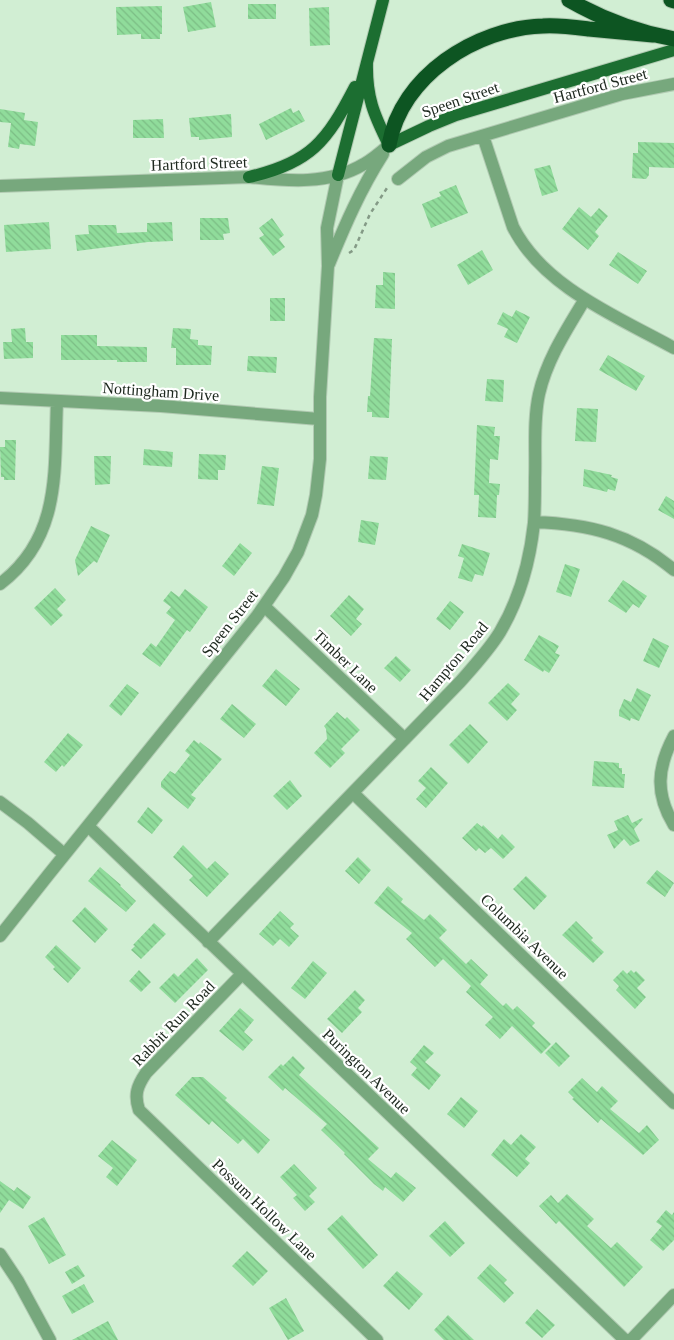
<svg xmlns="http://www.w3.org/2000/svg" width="674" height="1340" font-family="Georgia,serif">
<defs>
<pattern id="building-back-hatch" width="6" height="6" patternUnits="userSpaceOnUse" patternTransform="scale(1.25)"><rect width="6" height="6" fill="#90dc9b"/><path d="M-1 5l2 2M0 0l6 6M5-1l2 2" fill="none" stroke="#7cbd85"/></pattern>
</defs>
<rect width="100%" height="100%" fill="#d1eed3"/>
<path fill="url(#building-back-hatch)" d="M211,2L216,27L188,32L183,7Z
M248,4H276V19H248Z
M162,6V34H160V39H141V34L117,35L116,7Z
M329,7L330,45L310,46L309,8Z
M291,108L293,113L299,110L305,121L266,140L259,124Z
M0,109L25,113L24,120L38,122L35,146L20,144L19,149L8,147L11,123L0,122Z
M231,114L232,137L199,140V137H191L189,118Z
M163,119L164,138H133V120Z
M638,142L674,143V168L649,167V175L646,179L632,178L633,153H638Z
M550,165L558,191L542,196L534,169Z
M456,185L468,213L431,228L422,204L441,196L439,192Z
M579,207L591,217L599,208L608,216L595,232L599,236L588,250L562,229Z
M200,218H228L230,233L223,234L224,240H200Z
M272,218L284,235L279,239L285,247L273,256L259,238L264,235L259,228Z
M49,222L51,249L6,252L4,225Z
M172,222L173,241L148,242L77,251L75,235L89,234L88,225H116L117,233L147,232V223Z
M482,250L493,270L468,285L457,265Z
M618,252L647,271L638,284L609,265Z
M383,272L395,273V309L375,308L376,285H383Z
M270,298H285V321H270Z
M516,310L530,317L517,343L504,337L508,329L497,324L503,312L512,317Z
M25,328L26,342H33V358L4,359L3,342H12L11,329Z
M173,328L191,329L190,339L198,340V345L212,346L211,365H176V348H171Z
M61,335H97V346L147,347V362H117V360H61Z
M374,338L392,339L389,418L372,417V412H367L368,396H370Z
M608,355L645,376L636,391L599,370Z
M248,356L277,357L276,373L247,371Z
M487,379L504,380L503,402L485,401Z
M577,408L598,409L596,442L575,441Z
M477,425L495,427L494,436H500L498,460L490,459L489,483L500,484L499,495H497L496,518L478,517L479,495H474Z
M5,440H16L15,480H4V477H1L0,447H5Z
M144,449L173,452L172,467L143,465Z
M199,454L226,455L225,470H218V480L198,479Z
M94,456H111L110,484L95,485Z
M370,456L388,457L386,480L368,479Z
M262,466L279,468L274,506L257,504Z
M584,469L612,475L611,477L618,479L615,491L608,489L607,492L583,486Z
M666,496L674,501V519L658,510Z
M361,520L379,523L375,545L358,542Z
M91,526L110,535L97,563L94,561L78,576L75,560Z
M240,543L252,553L234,576L222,566Z
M462,544L490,553L483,576L475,574L472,582L458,578L464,558L458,556Z
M565,564L580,569L571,597L556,592Z
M623,580L647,596L639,608L633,604L626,613L608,601Z
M55,588L66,600L57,609L63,615L51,626L34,608Z
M185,589L208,607L190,632L187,630L160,667L142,654L151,643L156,647L175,620L166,613L171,607L163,601L171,591L179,597Z
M349,595L364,609L356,619L362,624L351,636L330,616Z
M450,601L464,612L450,630L436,619Z
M539,635L559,646L555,653L560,655L549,673L544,670L543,672L524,660Z
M653,638L669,646L659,668L643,661Z
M396,656L411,670L400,682L384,668Z
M276,669L300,689L286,706L262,686Z
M508,683L520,694L511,704L517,710L507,721L488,703Z
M127,684L139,693L121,716L109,706Z
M637,688L651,695L639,721L631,718L630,721L619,716V711L624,699L631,702Z
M232,704L256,724L244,738L220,719Z
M337,712L345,719L347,717L360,730L341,749L345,753L330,768L314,753L327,739L326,729L324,726Z
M470,724L488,742L468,764L449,745Z
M68,733L83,745L64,767L62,765L56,772L44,762Z
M194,740L199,744L200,742L222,759L191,795L196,798L188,809L161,787V782L170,771L175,774L190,755L185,751Z
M594,761L619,763V768H622V774H625L624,788L592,786Z
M431,767L448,783L426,808L416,799L426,788L418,781Z
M290,780L302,796L287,810L273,796Z
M148,807L163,820L152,834L137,822Z
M628,815L632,823L642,818L643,819L634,829L640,841L630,846L624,839L614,849L607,835L618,830L614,821Z
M477,823L482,827L483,825L498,839L502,834L515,847L503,859L491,848L485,853L479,848L476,851L462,838Z
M183,845L207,869L215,861L229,874L207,897L189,880L193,876L173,857Z
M358,857L371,870L359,884L345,871Z
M100,867L121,885L120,886L136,901L126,912L88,881Z
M657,870L674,883L665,897L646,883Z
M526,876L547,896L534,910L513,889Z
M388,886L403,899L401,902L424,920L430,914L447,930L439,938L466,964L471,959L488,975L480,984L503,1006L506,1003L513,1010L517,1006L535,1023L532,1026L551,1044L541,1054L512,1026L500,1039L485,1025L493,1017L466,992L471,986L443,959L435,967L406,939L412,933L374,903Z
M85,907L108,929L95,943L72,921Z
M280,911L294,924L290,928L299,936L289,947L280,939L273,946L259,934Z
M576,921L593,938L591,940L604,952L593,963L562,935Z
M154,923L166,934L141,959L131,950L135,946L133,945Z
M56,945L81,968L68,983L53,969L55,967L45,957Z
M197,958L208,970L175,1003L159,988L174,973L178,977Z
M313,961L327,973L305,999L291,988Z
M139,970L151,982L141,992L129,981Z
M623,970L627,974L631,970L634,973L636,971L645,980L637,988L646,997L635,1009L616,990L619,986L613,980Z
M355,990L365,1000L358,1008L362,1012L342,1033L327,1019Z
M240,1008L254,1020L244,1032L253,1040L243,1051L219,1031Z
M556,1042L570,1056L559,1067L545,1053Z
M424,1045L434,1053L425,1062L441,1075L429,1090L411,1075L417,1068L410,1062Z
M293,1056L305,1068L299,1075L379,1148L368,1159L391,1178L396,1172L416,1188L403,1202L385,1187L383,1191L374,1184L344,1154L345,1153L321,1130L327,1124L285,1088L283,1091L268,1077L281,1064L283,1066Z
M192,1077H203L227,1098L225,1100L270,1140L258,1154L243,1139L238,1144L212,1121L209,1125L175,1095Z
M582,1078L597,1092L602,1086L618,1101L610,1109L639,1133L647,1125L659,1140L643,1155L601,1119L598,1123L572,1099L574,1098L568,1092Z
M461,1097L478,1111L464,1128L447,1114Z
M521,1134L536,1147L525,1159L530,1163L517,1177L491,1155L504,1139L511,1145Z
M112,1140L137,1160L117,1186L106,1177L113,1168L98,1156Z
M294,1164L317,1188L309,1196L315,1202L305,1211L293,1198L297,1195L280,1177Z
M0,1181L14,1191L17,1187L31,1197L23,1209L9,1200L0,1213Z
M567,1194L594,1219L587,1226L611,1248L617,1242L643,1267L624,1287L559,1221L556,1224L539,1206L551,1195L558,1203Z
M666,1210L672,1215L674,1212V1240L663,1251L650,1240L662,1226L656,1222Z
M342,1215L378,1255L363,1269L327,1229Z
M44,1217L66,1255L49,1264L28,1226Z
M445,1221L465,1243L450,1257L429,1236Z
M247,1251L268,1271L253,1286L232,1266Z
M490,1264L507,1280L504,1283L514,1293L504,1303L477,1278Z
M78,1265L85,1276L72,1284L65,1272Z
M397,1271L423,1294L409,1310L383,1286Z
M84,1284L94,1302L72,1314L62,1296Z
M286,1298L304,1331L288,1340L269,1308Z
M537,1309L555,1325L542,1338L525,1323Z
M448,1315L474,1340H444L434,1330Z
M108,1321L118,1340H72Z"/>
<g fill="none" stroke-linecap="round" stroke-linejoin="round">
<g stroke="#b1cab2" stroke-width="14">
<path id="minor" d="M483,136L513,227C543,287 618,317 674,348
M398,179L426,157L448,146L622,94L674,84
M0,186L249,177C288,181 329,185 364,164C373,159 381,152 389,145
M329,264C345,225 360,190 383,154
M0,398L161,406L319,419
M534,522C589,524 631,534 674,570
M0,584C62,537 54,470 57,401
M264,606L405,739
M674,736C657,768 655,794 674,825
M353,793L674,1103
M0,802L28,823L64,854
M88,826L625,1340
M0,936L49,874L257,616L284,577L298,552L312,515L316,495L320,459V397L328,266L327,228L338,175
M208,942L460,682C474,666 489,650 500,632C519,600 530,560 534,523C535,508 535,493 535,478C536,451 533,421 539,394C547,359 567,329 585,299
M242,974L146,1073C137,1086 134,1095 139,1110L377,1340
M0,1254L18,1281L50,1340
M631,1340L674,1295"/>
</g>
<g stroke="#b1cab2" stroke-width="14">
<path id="major" d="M367,62C366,97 374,115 389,145L429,126L456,115L674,50
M338,175L383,0
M249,177C311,163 327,141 355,87"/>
</g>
<g stroke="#b1cab2" stroke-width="17">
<path id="highway" d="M569,0C602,19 637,32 674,39
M671,0L674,1
M389,145C401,76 476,28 543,26C558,25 573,27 589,29C610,31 632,33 653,35"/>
</g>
<path stroke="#849a86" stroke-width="2.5" stroke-dasharray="4 4" stroke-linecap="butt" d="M349,253L354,250L370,214L387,188"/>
<use href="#minor" stroke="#77a87d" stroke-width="12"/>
<use href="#major" stroke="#1c6e31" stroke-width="12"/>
<use href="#highway" stroke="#0d5522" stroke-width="15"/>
</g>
<g text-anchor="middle" stroke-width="4.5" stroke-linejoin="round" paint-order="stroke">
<g font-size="16" fill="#1d281e" stroke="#fff">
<text transform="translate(600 85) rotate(-15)" y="6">Hartford Street</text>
<text transform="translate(460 99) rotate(-19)" y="6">Speen Street</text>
<text transform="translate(199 163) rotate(-2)" y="6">Hartford Street</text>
<text transform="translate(161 391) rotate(4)" y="6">Nottingham Drive</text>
<text transform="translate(229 623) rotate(-52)" y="6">Speen Street</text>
<text transform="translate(346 661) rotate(44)" y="6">Timber Lane</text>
<text transform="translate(453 661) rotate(-50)" y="6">Hampton Road</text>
<text transform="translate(525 936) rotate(44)" y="6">Columbia Avenue</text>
<text transform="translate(173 1023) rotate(-46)" y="6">Rabbit Run Road</text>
<text transform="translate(367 1071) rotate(44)" y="6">Purington Avenue</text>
<text transform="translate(265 1209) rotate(44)" y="6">Possum Hollow Lane</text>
</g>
</g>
</svg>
